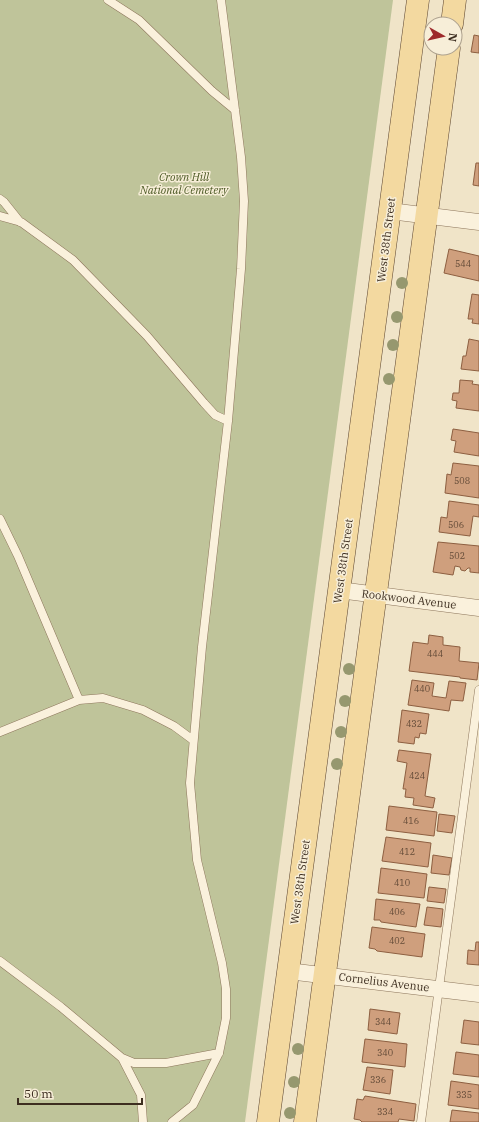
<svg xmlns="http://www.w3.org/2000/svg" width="479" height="1122" font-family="'IBM Plex Serif',serif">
<rect width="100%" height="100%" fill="#f0e4c8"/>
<path fill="#bfc49a" d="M0,0H393L245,1122H0Z"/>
<path fill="#cf9f7d" stroke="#8d5f41" d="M474,35L479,36V53L471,52Z
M476,163H479V186L473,185Z
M449,249L479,256V281L444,273Z
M472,294L479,295V324L472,323L473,319H468Z
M469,339L479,341V371L461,369L463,356H466Z
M460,380L473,381L472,384L479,385V411L456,408L457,401L452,400L453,393H459Z
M453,429L479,433V456L454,452L456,441L451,440Z
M453,463L479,466V498L445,493L447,474L451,475Z
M449,501L479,505V517L473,516L470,536L439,532L441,517L447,518Z
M438,542L479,546V573L470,572V568H468L465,571L461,570L460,567L455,566L453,575L433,572Z
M429,635L443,637V645L460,647L459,661L479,663L477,680L460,678V677L409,671L413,642L428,644Z
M412,680L434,683L432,696L446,698L449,681L466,683L463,701L451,700L449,711L408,705Z
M402,710L429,714L426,734L420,733L419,738L415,737L414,744L398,742Z
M399,750L431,754L425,796L435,798L433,808L413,805L414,798L405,797L406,789H403L407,763L397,761Z
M389,806L437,812L434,836L386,830Z
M439,814L455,816L452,833L437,831Z
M386,837L431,843L428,867L382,861Z
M433,855L452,858L449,875L431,873Z
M381,868L427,874L424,898L378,893Z
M429,887L446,889L444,903L427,901Z
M376,899L420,904L416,927L381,922L380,920H374Z
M427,907L443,909L441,927L424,925Z
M372,927L425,934L422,957L377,951L375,949L369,948Z
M476,942H479V965L467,964L468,950L475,951Z
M370,1009L400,1013L397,1034L368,1030Z
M464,1020L479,1022V1045L461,1043Z
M365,1039L407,1044L405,1067L362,1062Z
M456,1052L479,1055V1077L453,1074Z
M367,1067L393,1070L390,1094L363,1090Z
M451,1081L479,1085V1109L448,1105Z
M365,1096L416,1104L414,1121L399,1119L398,1122H362L360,1120L354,1119L357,1099L363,1100Z
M452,1110L479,1113V1122H450Z"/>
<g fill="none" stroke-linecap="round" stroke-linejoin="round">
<g stroke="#8d765c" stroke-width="9">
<path id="service" d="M108,0L139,20L212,91L235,110
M0,199L4,202L20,222
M0,216L21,222L73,260L147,336L204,403L215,415L228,421
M0,519L18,556L79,700
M0,732L79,700L103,698L143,710L174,726L193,740
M0,961L61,1007L122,1058L141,1095L143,1122
M122,1058L134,1063H166L219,1053
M172,1122L193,1105L219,1053L226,1018V989L222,963L197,860L190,783L202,647L228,421L241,269L244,201L241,157L221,0
M421,1122L479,690"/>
</g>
<g stroke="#8d765c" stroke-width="17">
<path id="minor" d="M390,211L479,222
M339,590L479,608
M288,971L479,994"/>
</g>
<g stroke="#5b4430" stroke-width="23">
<path id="primary" d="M452,24L455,0
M268,1122L418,0
M305,1122L449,48"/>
</g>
<use href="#service" stroke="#faf1dc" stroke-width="8"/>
<use href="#minor" stroke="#faf1dc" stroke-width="16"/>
<use href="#primary" stroke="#f3d9a0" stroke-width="22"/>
</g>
<g fill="#96986f">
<circle cx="402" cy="283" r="6"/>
<circle cx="397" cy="317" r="6"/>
<circle cx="393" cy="345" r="6"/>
<circle cx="389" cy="379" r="6"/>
<circle cx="349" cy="669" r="6"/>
<circle cx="345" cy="701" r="6"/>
<circle cx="341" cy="732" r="6"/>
<circle cx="337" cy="764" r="6"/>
<circle cx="298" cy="1049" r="6"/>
<circle cx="294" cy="1082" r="6"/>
<circle cx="290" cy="1113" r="6"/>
</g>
<g text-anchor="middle" stroke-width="3" stroke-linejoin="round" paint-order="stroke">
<g font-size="9" fill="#624a37">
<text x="463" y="267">544</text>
<text x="462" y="484">508</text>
<text x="456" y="528">506</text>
<text x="457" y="559">502</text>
<text x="435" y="657">444</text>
<text x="422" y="692">440</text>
<text x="414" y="727">432</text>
<text x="417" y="779">424</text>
<text x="411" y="824">416</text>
<text x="407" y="855">412</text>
<text x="402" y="886">410</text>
<text x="397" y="915">406</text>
<text x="397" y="944">402</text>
<text x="383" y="1025">344</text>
<text x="385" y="1056">340</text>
<text x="378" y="1083">336</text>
<text x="464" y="1098">335</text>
<text x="385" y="1115">334</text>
</g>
<g font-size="11" font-style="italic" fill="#4d5a26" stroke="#f7eed8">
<text x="184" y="181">Crown Hill<tspan x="184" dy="13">National Cemetery</tspan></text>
</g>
<g font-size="11" fill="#3d2e20" stroke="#f7eed8">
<text transform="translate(386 240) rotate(-83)" y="4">West 38th Street</text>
<text transform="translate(343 561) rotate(-82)" y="4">West 38th Street</text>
<text transform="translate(409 599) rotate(7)" y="4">Rookwood Avenue</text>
<text transform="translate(300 882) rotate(-82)" y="4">West 38th Street</text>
<text transform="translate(384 982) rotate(7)" y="4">Cornelius Avenue</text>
</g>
</g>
<g transform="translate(443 36) rotate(98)"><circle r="19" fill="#f7eed8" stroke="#ada18e"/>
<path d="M0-3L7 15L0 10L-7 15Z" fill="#9e2a2b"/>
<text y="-6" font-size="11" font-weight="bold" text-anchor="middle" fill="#3d2e20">N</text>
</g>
<path d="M18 1098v6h124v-6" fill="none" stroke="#3d2e20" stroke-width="2"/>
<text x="24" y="1098" font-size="12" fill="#3d2e20" stroke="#f7eed8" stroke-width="3" paint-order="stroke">50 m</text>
</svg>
